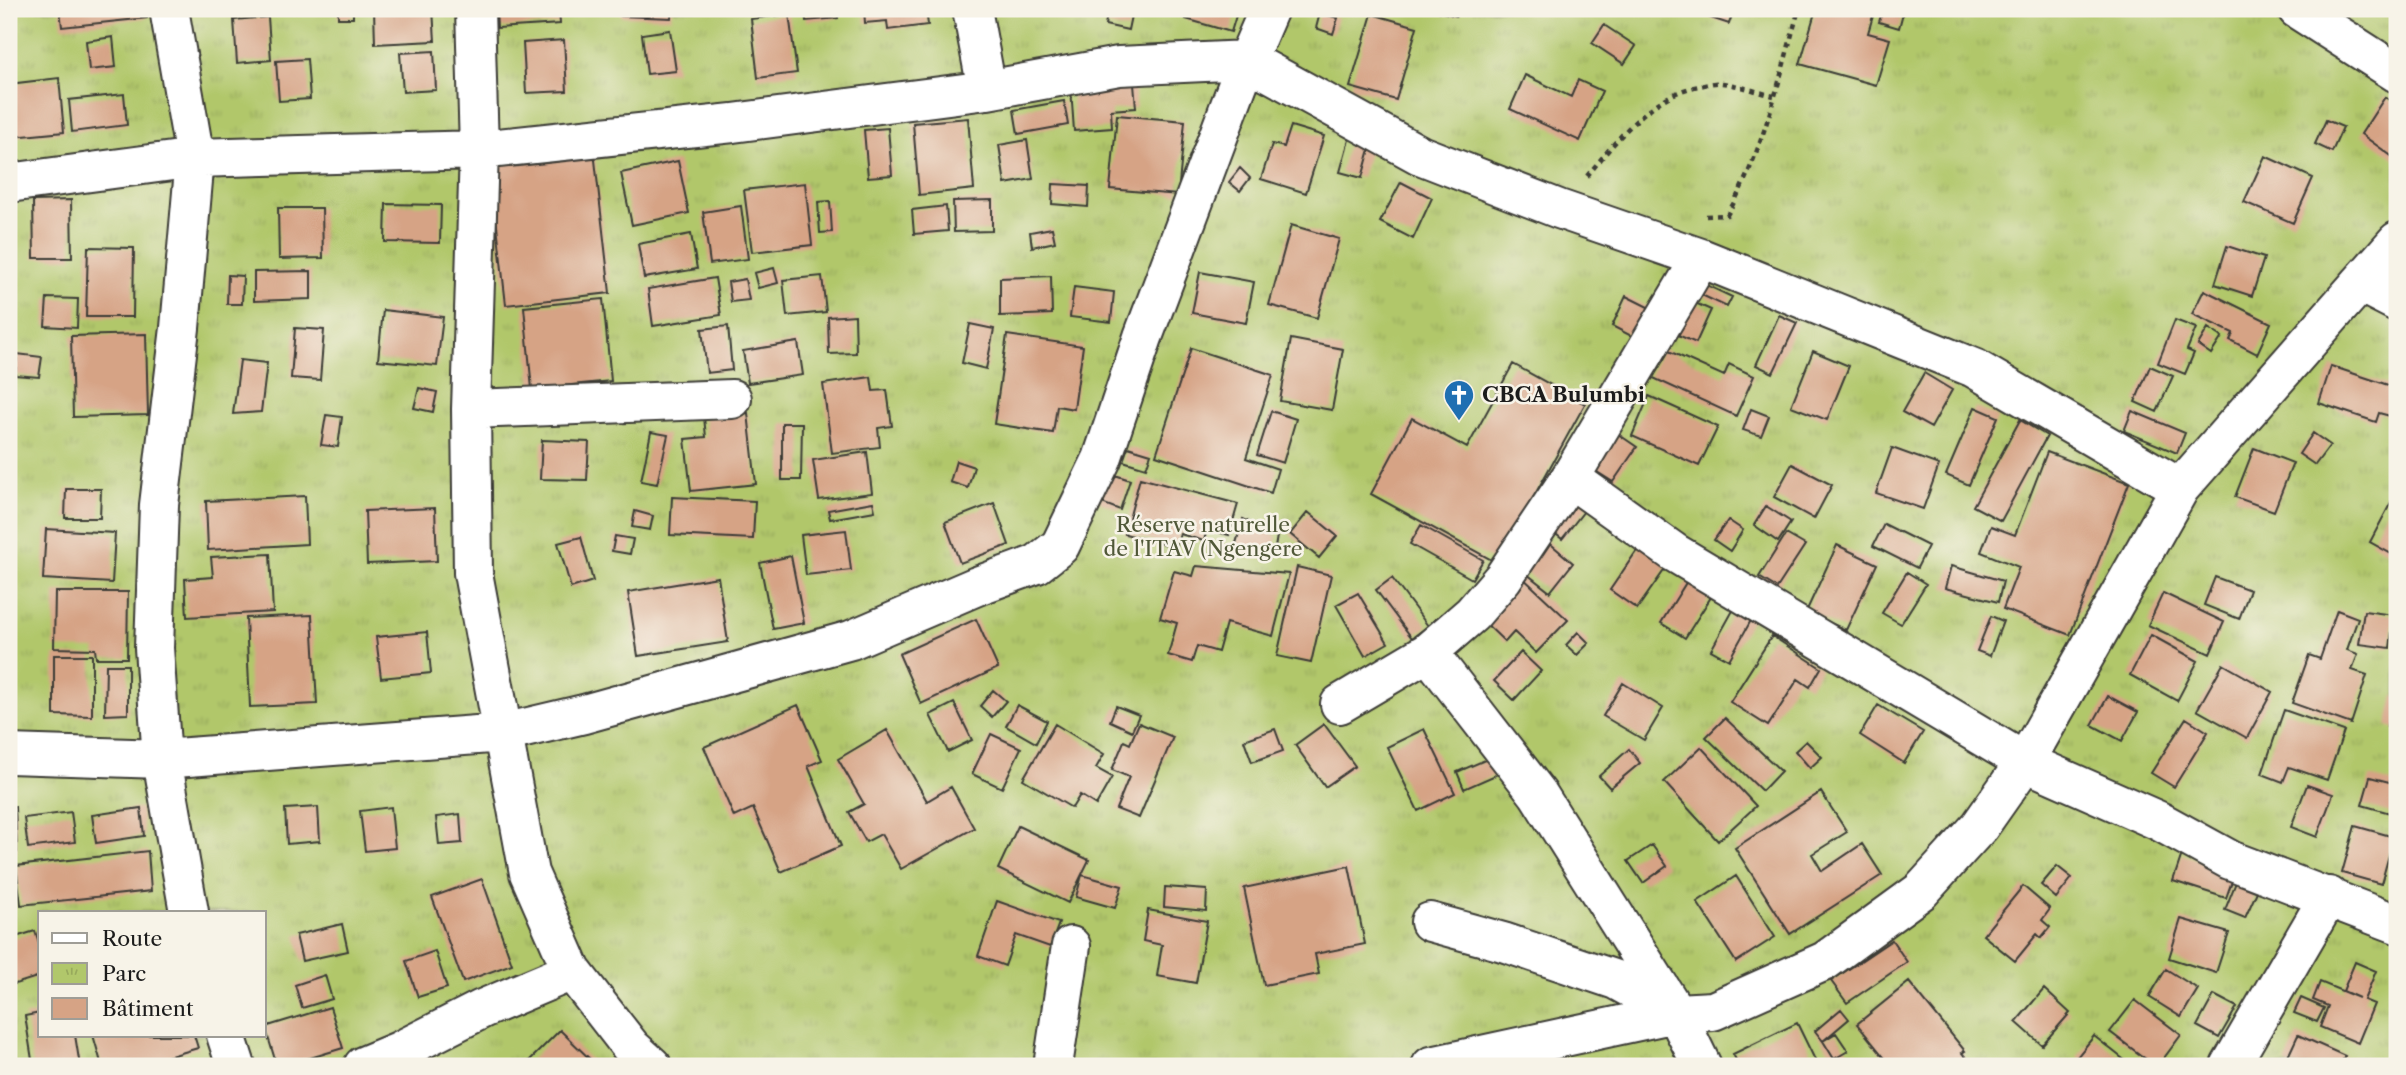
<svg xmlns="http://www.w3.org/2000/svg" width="2406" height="1075" font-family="'Libre Caslon Text',serif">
<defs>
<pattern id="park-tufts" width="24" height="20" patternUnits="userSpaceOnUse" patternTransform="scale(1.75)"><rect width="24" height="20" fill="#b1c76b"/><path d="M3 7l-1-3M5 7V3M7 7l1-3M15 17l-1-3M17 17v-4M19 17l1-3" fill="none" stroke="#98aa5c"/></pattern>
</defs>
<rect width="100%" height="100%" fill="#f7f3e8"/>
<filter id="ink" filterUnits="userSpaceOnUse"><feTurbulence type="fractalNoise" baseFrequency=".0143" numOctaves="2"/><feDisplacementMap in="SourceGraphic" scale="14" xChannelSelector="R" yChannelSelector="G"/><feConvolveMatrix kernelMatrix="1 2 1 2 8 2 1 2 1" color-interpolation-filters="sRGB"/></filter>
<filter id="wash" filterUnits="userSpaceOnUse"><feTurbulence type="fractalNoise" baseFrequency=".00686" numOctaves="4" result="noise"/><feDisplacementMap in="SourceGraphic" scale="28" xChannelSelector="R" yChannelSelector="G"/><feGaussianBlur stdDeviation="1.57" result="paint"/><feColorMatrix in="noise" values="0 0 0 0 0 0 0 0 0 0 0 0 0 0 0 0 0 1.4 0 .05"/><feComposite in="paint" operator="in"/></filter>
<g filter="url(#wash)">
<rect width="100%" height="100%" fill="#ece4c6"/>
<path fill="url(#park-tufts)" stroke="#667244" stroke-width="2" fill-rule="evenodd" d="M9,9H2397V1066H9ZM40,912H264V1035H40Z"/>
<g id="blocks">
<path fill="#d6a385" d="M60,9H147V18L62,27Z
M338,9H353V18H338Z
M374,9H433L435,41L375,44Z
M559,9L560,24L497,28L496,10Z
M621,9H672L671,18L621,16Z
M805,9H837L838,18L806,21Z
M864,9H935L936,16L927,17L928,25L888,30L887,21L865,23Z
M1108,9L1132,11L1128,30L1105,25Z
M1189,9H1238L1231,32L1186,19Z
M1430,9H1459L1457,16Z
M1684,9H1734L1729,24Z
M1816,9H1875L1868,33L1890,39L1876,85L1800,64Z
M1883,9H1904L1899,28L1879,22Z
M1320,13L1338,18L1333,34L1316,28Z
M789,14L797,73L758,78L751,19Z
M1372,14L1417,27L1396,100L1350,87Z
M268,17L271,60L237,63L234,20Z
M1604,25L1636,46L1624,64L1592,43Z
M670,30L676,71L647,74L642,34Z
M113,37L116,67L89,70L86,41Z
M564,40L567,91L526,93L523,43Z
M434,51L436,90L403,92L400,53Z
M307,59L310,99L279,101L276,61Z
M1525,75L1571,97L1578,80L1602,91L1580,141L1510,109Z
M59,78L64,132L13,137L9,84Z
M1134,84L1136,108L1111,110L1112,128L1074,131L1071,88Z
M124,94L127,125L72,132L69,100Z
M2385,97L2397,105V160L2361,134Z
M1064,101L1068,125L1018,134L1014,110Z
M1117,115L1185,121L1178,195L1110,189Z
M968,118L974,189L919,195L913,123Z
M2326,120L2343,127L2332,152L2315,144Z
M1291,126L1324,136L1306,193L1261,179L1272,144L1284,147Z
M888,128L892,175L868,177L864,130Z
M1350,136L1372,142L1362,178L1340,172Z
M1027,140L1033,179L1005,184L999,145Z
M594,151L610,293L506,305L490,163Z
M2265,156L2313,178L2293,223L2244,202Z
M678,161L689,213L632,225L621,173Z
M1240,168L1250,178L1240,191L1229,182Z
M1401,182L1432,198L1413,239L1380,222Z
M805,183L812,245L752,252L744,190Z
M1053,184L1089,186L1088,207L1052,204Z
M71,200L72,258H34L33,201Z
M992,200V231L954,232L953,201Z
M830,201L832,232L820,233L818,202Z
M386,204L441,205L440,243L385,242Z
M741,206L748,259L710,264L703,212Z
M946,206L948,231L914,234L912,210Z
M278,208H322L323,258L279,259Z
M1291,225L1339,239L1317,318L1269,305Z
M1052,228L1055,242L1032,247L1030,232Z
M691,234L697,269L644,278L638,244Z
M2227,246L2264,258L2252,296L2215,284Z
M88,247L134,248L133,317H86Z
M774,268L778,283L758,288L754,273Z
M311,271V299L254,301V272Z
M1200,272L1254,282L1246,323L1192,313Z
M228,275L243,276L242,304H227Z
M822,276L826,312L787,316L783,280Z
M1051,276L1052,314L1000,316V278Z
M715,278L721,315L653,326L648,289Z
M745,279L749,300L731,302L728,282Z
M1698,281L1732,297L1727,307L1693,291Z
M1074,287L1114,292L1111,322L1070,317Z
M2204,290L2271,323L2257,354L2230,340L2233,333L2192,314Z
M1626,296L1652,309L1637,339L1612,326Z
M47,298L78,299L77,328L45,326Z
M1684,298L1711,310L1696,343L1669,331Z
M603,299L611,381L532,389L524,307Z
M383,310L443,317L437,366L378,360Z
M855,315L856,353L829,354L828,317Z
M1779,315L1797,323L1773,373L1756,365Z
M2175,320L2196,328L2187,350L2194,353L2185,374L2158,363Z
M970,324L994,329L986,369L962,363Z
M728,326L732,370L707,373L702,329Z
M295,328L324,330L320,380L291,378Z
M2208,328L2222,337L2211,354L2198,345Z
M146,334L148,415L73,417L71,336Z
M1007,335L1083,346L1074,409L1057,406L1053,433L994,424Z
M1291,339L1343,349L1332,410L1280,401Z
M798,342L803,375L748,383L743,351Z
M1191,348L1273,375L1246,458L1278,469L1271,493L1156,455Z
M1662,348L1724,376L1729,364L1754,376L1736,416L1649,376Z
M1813,351L1849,366L1827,420L1791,406Z
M17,354L42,357L39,377L15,375Z
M240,360L267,363L261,412L233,414Z
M1513,364L1585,404L1497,563L1371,494L1412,418L1467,448Z
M2150,366L2173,376L2157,412L2135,402Z
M2331,366L2397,388L2390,416L2379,413L2376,422L2319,403Z
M1924,373L1952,390L1931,428L1902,412Z
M871,377L873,391L887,390L892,426L878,428L880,447L832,453L823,384Z
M419,388L437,392L433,412L414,408Z
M1649,396L1718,427L1699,466L1632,436Z
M1975,407L1998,417L1969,485L1946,475Z
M1751,409L1769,416L1761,436L1743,430Z
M1271,411L1296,419L1283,463L1257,455Z
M2132,411L2185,433L2177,453L2124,431Z
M748,413L756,484L691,491L685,439L706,437L704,417Z
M326,415L342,417L338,447L321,445Z
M2020,420L2047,436L2001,521L1973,506Z
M782,423H802L801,480H782Z
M651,432L668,435L657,484L641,481Z
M2313,433L2330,445L2315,465L2299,454Z
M1618,434L1637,447L1613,482L1594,470Z
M542,440L589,442L587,480L540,479Z
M1128,447L1151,454L1146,468L1123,461Z
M1892,448L1939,465L1923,509L1876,493Z
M2254,448L2293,463L2274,511L2235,497Z
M867,452L872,493L819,500L813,460Z
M2047,452L2129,483L2070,635L2003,609L2019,567L1981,552L1991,526L2015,535Z
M956,461L974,467L968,488L950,482Z
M1792,464L1832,485L1814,519L1774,497Z
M1109,473L1130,480L1120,510L1099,502Z
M1140,478L1238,504L1229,535L1207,529L1204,541L1180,534L1176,547L1125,534Z
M66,489H101L100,518H65Z
M2397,491V557L2370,542Z
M1573,493L1588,506L1562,539L1546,526Z
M305,496L307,544L208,550L206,501Z
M672,497L755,501L753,539L670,535Z
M873,502L875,511L830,519L828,510Z
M994,503L1009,545L960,563L945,522Z
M1766,506L1791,522L1778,542L1754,525Z
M435,508L437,561L367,564L365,511Z
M635,511L653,516L650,530L632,527Z
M1308,512L1337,536L1319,558L1290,534Z
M1243,519L1277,536L1274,554H1233Z
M1728,520L1743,530L1730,551L1714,540Z
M1884,524L1928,546L1917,568L1873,546Z
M1421,525L1483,560L1472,579L1410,544Z
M46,529L115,533L112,583L43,579Z
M846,530L851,570L806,575L801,535Z
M1786,534L1805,545L1777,588L1759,577Z
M615,536L633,539L630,554L612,551Z
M581,537L593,581L571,588L558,543Z
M1546,540L1573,563L1550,592L1522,570Z
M1642,543L1670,562L1637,609L1610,590Z
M1837,545L1877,564L1846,630L1806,612Z
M270,554L273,612L187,617L185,579L213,577L211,557Z
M791,556L804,623L773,629L760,563Z
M1196,566L1289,574L1273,636L1226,623L1218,652L1197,646L1192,662L1168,655L1177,623L1160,618L1174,571L1193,576Z
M1951,566L2003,581L1998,602L1945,588Z
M1297,567L1331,575L1311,663L1277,656Z
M1907,572L1926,584L1901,624L1882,613Z
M1520,575L1568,620L1536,653L1514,632L1505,642L1480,618Z
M718,577L728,642L638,656L628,592Z
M2215,577L2250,590L2239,619L2204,605Z
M1392,578L1428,626L1412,638L1376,590Z
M1687,581L1711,597L1685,638L1661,623Z
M55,592H128L127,658H96L95,649L54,648Z
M1358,593L1388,643L1365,656L1336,605Z
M2163,593L2224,622L2210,654L2148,625Z
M1736,605L1754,615L1729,660L1711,650Z
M2337,610L2358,618L2347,650L2358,654L2352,670L2367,675L2351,724L2292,703L2309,655L2320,659Z
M2364,611L2394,615L2390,648L2359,644Z
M312,615L317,704L250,707L246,618Z
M1991,616L2003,621L1990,656L1977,651Z
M976,619L998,668L921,704L899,654Z
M427,632L431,673L381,678L376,637Z
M1578,632L1589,643L1577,655L1566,645Z
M2151,635L2198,661L2177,701L2130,675Z
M1772,636L1821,668L1810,687L1798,679L1768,726L1730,702Z
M1521,652L1541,671L1514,700L1494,681Z
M54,655H92V716L54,715Z
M2223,664L2272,692L2247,738L2197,710Z
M106,665H128V714L105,715Z
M1623,683L1663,708L1644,740L1603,716Z
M993,690L1006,701L992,717L980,706Z
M2108,696L2138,712L2122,741L2092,725Z
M2394,696H2397V729L2387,726Z
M954,703L972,740L948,752L930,715Z
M798,705L822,760L808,766L841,846L781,872L753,808L734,817L704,747Z
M1017,705L1047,721L1036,743L1006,726Z
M1878,705L1923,732L1904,763L1860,735Z
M1116,706L1139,715L1132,731L1110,721Z
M2284,710L2344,731L2327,780L2289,767L2283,782L2262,774Z
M1725,718L1781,771L1762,791L1706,737Z
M2186,718L2208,732L2174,787L2151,773Z
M1139,723L1173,737L1139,818L1116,809L1129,777L1112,770L1124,741L1130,744Z
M1055,724L1104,754L1096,768L1112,777L1096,805L1080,795L1072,808L1023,779Z
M1324,724L1355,766L1325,787L1295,745Z
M1275,729L1283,751L1252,762L1244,740Z
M1424,729L1455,793L1418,811L1387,747Z
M887,730L927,801L951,787L974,828L901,869L881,834L866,842L849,812L864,804L838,759Z
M991,734L1021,748L1002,788L972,774Z
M1806,741L1822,757L1810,768L1795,751Z
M1701,747L1756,806L1718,841L1664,782Z
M1629,749L1640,763L1610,788L1599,776Z
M1492,757L1498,774L1464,789L1457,772Z
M2370,777L2397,784V815L2362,805Z
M2307,785L2333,794L2317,837L2291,827Z
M1821,792L1847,832L1812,854L1822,871L1862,844L1882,875L1790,934L1735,848Z
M9,807H15L17,852H9Z
M318,807L320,841L287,844L285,809Z
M391,807L395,848L365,851L360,811Z
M141,808L144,836L96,843L92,815Z
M71,812L75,842L28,848L24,818Z
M460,814L462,843L439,845L436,817Z
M1018,826L1089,860L1068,903L998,869Z
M2355,826L2394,837L2381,884L2342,873Z
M1652,845L1667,866L1643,883L1628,861Z
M148,851L151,891L21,905L16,866Z
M2182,854L2235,872L2226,898L2173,881Z
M1349,866L1365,944L1315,954L1319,974L1264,985L1244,888Z
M2057,866L2072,878L2056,898L2041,885Z
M1082,875L1122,886L1115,908L1076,897Z
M1736,876L1775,937L1736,962L1697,902Z
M2238,877L2259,887L2245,918L2225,910Z
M482,879L512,964L463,982L432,897Z
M2023,886L2050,909L2042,920L2050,927L2041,938L2037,934L2015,961L1983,935Z
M1165,887L1207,890L1206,911L1164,907Z
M997,901L1059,923L1050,947L1016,935L1005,966L978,956Z
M1148,910L1207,921L1196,983L1157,976L1162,945L1143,941Z
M2181,919L2229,933L2216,973L2169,958Z
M342,924L348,951L302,961L296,935Z
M35,931L40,947V976L9,986V939Z
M1892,940L1907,962L1847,1003L1831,981Z
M435,951L447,988L418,997L406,961Z
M2355,962L2376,971L2364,1000L2374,1004L2358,1043L2320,1027L2328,1006L2313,1000L2320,982L2359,998L2343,991Z
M2166,969L2198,989L2181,1017L2149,997Z
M325,975L332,999L302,1008L295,985Z
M1909,982L1965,1051L1962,1053L1970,1062L1964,1066H1891L1857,1024Z
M2044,989L2070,1013L2042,1045L2016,1022Z
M2214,995L2237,1007L2219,1038L2197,1026Z
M2301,998L2324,1008L2317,1022L2294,1013Z
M2135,1000L2181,1035L2158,1066H2155L2110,1032Z
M330,1007L343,1048L284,1066H277L265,1027Z
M1841,1009L1849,1019L1823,1041L1815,1031Z
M40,1013V1035H75L80,1066H33L25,1016Z
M1797,1023L1818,1066H1739L1733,1054Z
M560,1030L597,1066H524Z
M1836,1033L1848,1051L1834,1059L1823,1041Z
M93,1035H194L198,1048L136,1066H102Z
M2298,1035L2345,1056L2340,1066H2291L2285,1063Z
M2094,1036L2132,1066H2088L2077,1057Z"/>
</g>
</g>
<g filter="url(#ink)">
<use href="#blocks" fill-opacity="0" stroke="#3b3a36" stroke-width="2"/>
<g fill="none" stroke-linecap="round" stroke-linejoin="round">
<g stroke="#3b3a36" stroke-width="42">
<path id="minor" d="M169,9L195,158L180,328L159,505L154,648L162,759L189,912
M475,9L479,150L471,409L473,573L529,873L572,971L631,1047L652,1066
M972,9L987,90
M2297,9L2397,73
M9,183L195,158L479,150L733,123L987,90L1119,66L1247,60L1420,155L1559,209L1701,258L1974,368L2180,488
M2360,283L2397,302
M471,409L732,399
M1570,478L1675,553L2025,762L2159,821L2230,860L2397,924
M1428,652L1538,794L1676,1013L1702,1066
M1340,704L1428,652L1472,614L1503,578L1570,478L1701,258
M9,754L162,759L503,733L584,714L851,640L977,586L1037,564L1060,546L1102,459L1143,337L1247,60L1269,9
M1430,922L1503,942L1616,980L1674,1012
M226,1035L236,1066
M363,1066L399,1051L482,1009L572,971
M1053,1066L1071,946
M1431,1066L1676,1013L1713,1011L1825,961L1921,891L1980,826L2025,762L2180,488L2397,241
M2230,1066L2329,896"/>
</g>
<path stroke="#3b3a36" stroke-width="4.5" stroke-dasharray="5 5" stroke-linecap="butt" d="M1587,176C1617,140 1650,95 1699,86C1706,85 1714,82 1721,83C1739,85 1757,92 1774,96
M1706,216L1727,215C1764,151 1779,79 1799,9"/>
<use href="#minor" stroke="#fff" stroke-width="38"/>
</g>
</g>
<defs>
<g id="church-pin" transform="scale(1.575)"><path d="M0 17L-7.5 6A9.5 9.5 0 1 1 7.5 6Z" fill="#1f6fb2" stroke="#f7f3e8"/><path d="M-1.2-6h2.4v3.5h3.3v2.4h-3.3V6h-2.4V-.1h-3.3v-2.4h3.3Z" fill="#fff"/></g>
</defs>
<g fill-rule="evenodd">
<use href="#church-pin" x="1459" y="395"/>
</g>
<g text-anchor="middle" stroke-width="5" stroke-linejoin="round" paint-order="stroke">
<g font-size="21" font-weight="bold" fill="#1c1c1c" stroke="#f7f3e8" text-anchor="start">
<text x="1482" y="402">CBCA Bulumbi</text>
</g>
<g font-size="21" fill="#505838" stroke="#f7f3e8">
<text x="1203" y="532">Réserve naturelle<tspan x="1203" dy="24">de l'ITAV (Ngengere</tspan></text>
</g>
</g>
<rect width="2406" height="1075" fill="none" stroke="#f7f3e8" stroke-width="35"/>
<rect x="38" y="911" width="228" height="126" fill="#f7f3e8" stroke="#9f9d96" stroke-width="2"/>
<rect x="52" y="933" width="35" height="10" fill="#ffffff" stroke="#9f9d96" stroke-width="2"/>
<text x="102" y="946" font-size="21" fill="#1c1c1c">Route</text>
<rect x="52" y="963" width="35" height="21" fill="url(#park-tufts)" stroke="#9f9d96" stroke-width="2"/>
<text x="102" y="981" font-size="21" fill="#1c1c1c">Parc</text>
<rect x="52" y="998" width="35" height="21" fill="#d6a385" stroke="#9f9d96" stroke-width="2"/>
<text x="102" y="1016" font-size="21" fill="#1c1c1c">Bâtiment</text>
</svg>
